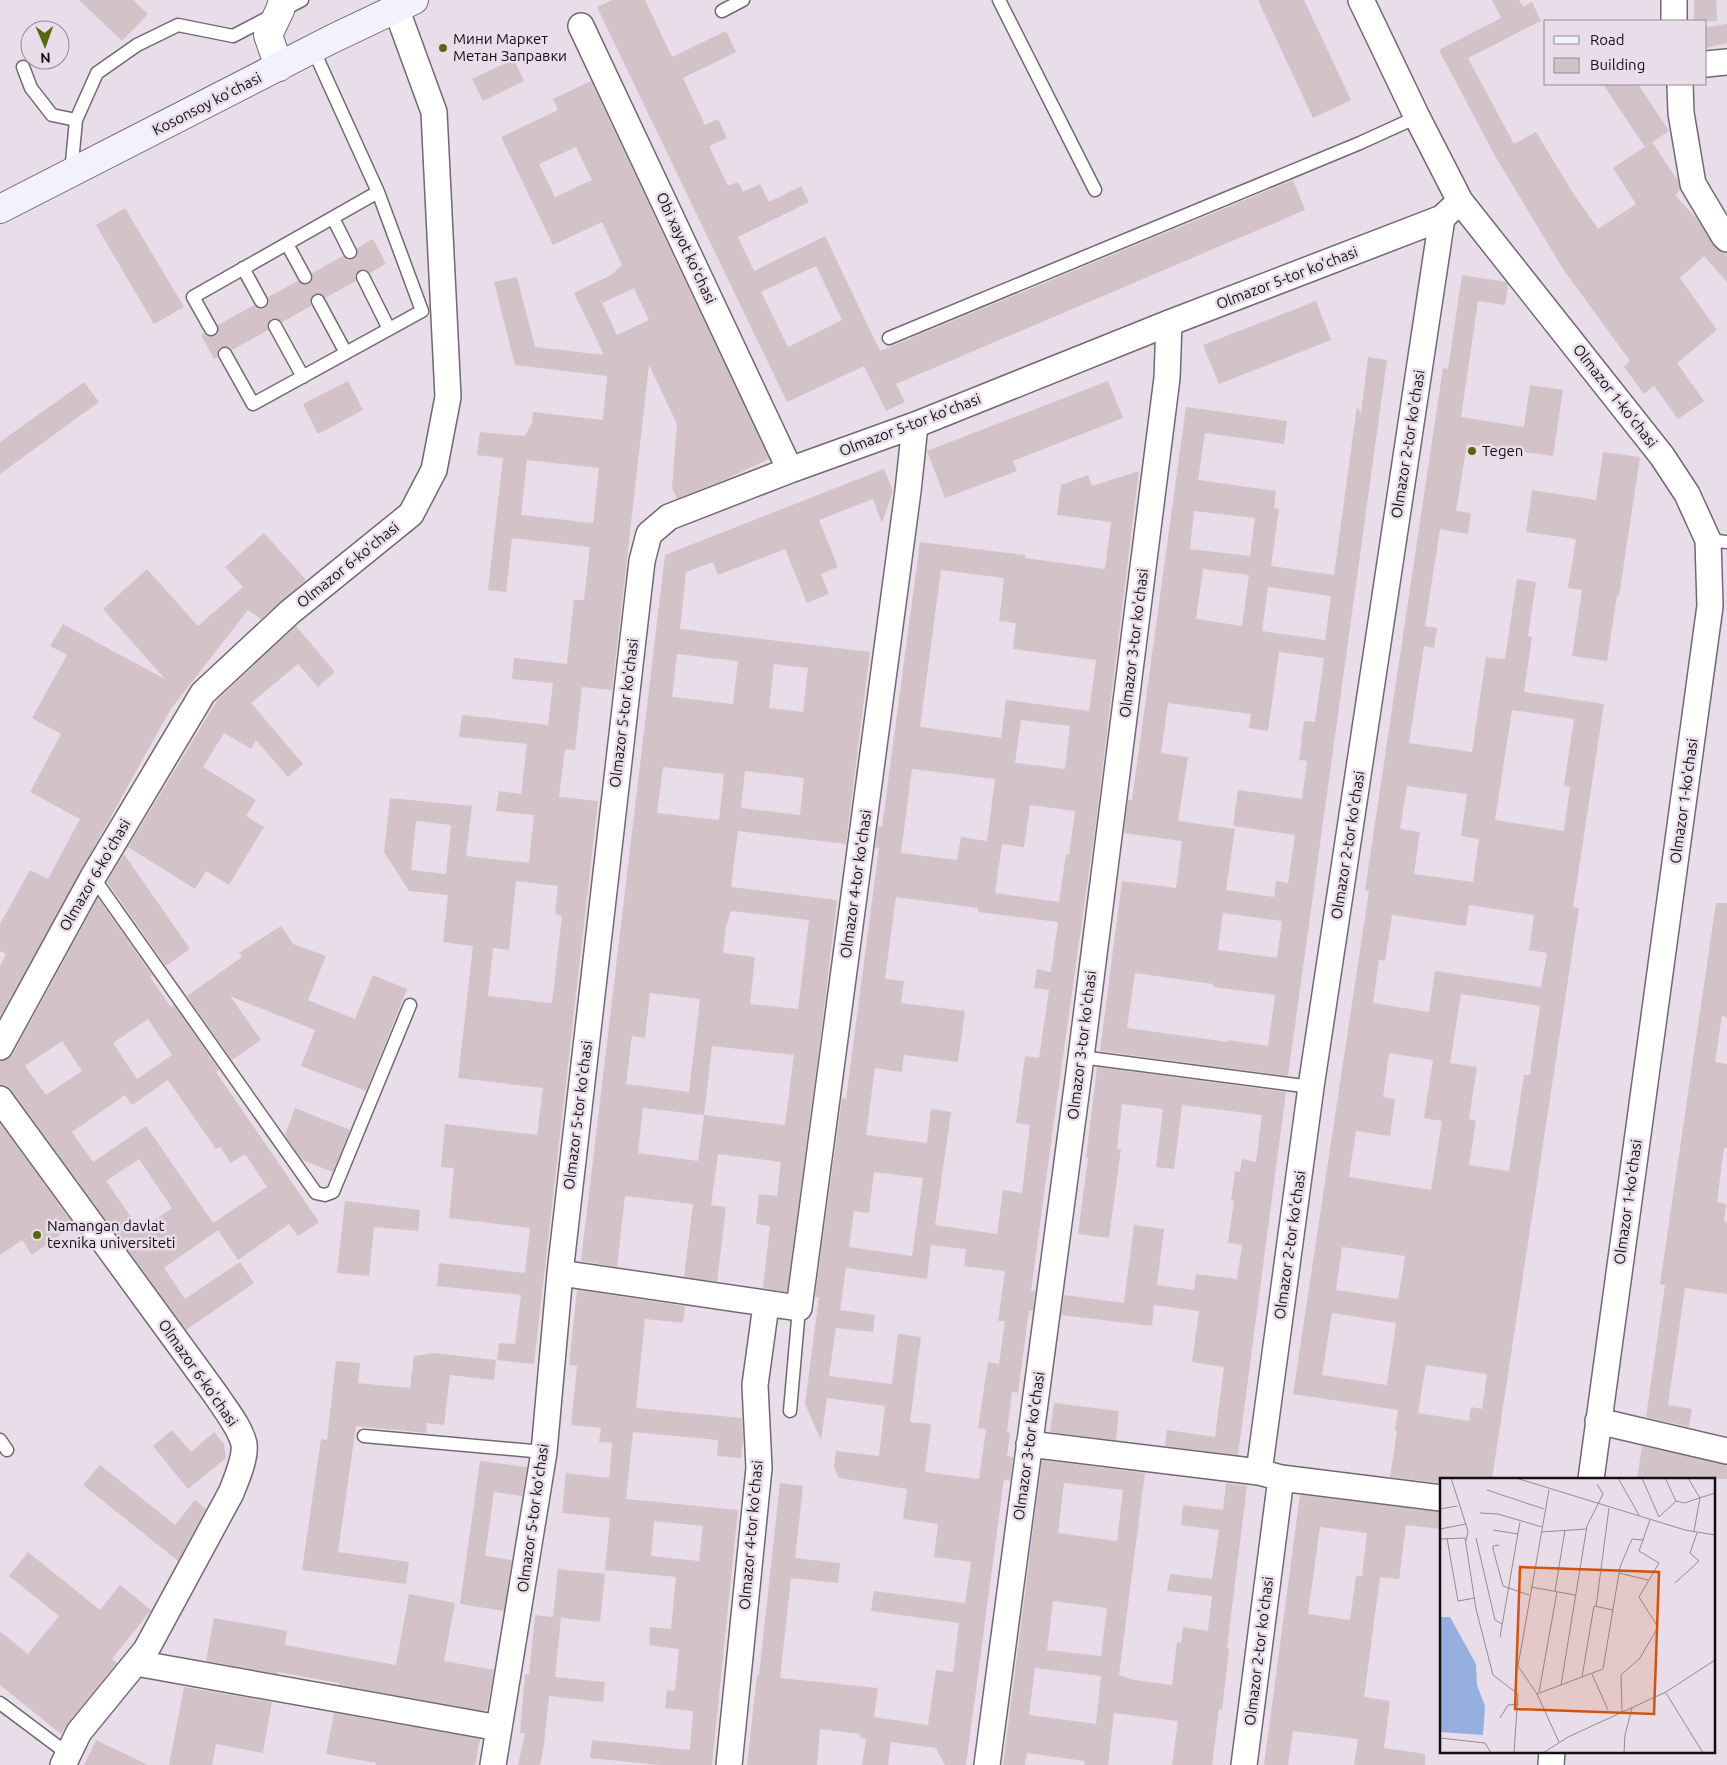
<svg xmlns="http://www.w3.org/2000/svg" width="1727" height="1765" font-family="Ubuntu,sans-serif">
<rect width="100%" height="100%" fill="#e9dde9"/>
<path fill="#d3c2c8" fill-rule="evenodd" d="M79,0H133L148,14L122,41Z
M612,0H645L672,57L726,31L736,52L683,78L705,125L718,119L727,138L709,146L728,186L738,182L743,192L760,184L769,202L801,186L809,202L738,237L754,271L825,236L880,351L1293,180L1305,210L896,384L905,402L886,411L864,366L787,402L597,7ZM816,266L842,320L788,347L761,292Z
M1258,0H1304L1351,100L1313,118Z
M1492,0H1519L1523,7L1532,2L1541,21L1468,58L1514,144L1536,132L1573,193L1598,229L1636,204L1613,168L1652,142L1678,181L1680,190L1675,195L1698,220L1714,246L1723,253L1727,254V282L1704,256L1680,278L1717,330L1677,363L1704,401L1678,419L1654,386L1644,394L1624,367L1630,361L1563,269L1495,156L1439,50L1501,18Z
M1694,0H1716L1717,21H1694Z
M1727,24V43L1706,48V27Z
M514,59L524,81L483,101L472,79Z
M591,81L769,459L724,480L677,499L672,488L677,424L649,365L612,690L582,687L575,750L565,749L559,797L598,801L534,1364L497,1360L499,1343L515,1344L521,1295L437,1286L439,1263L525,1273L530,1228L449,1218L454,1168L441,1167L445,1124L537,1135L543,1088L458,1078L473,946L443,942L448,895L409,891L384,852L390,798L472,806L466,856L529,863L534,815L496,811L499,791L521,794L527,744L459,737L462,715L548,725L553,683L512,679L514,658L567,664L574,600H584L590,547L512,538L506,592L488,590L503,458L477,455L480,432L525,436L532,423L533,412L603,420L607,376L515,365L494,282L517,277L535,347L604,355L574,293L611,275L622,265L602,222L553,245L501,137L558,110L553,99ZM576,147L592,180L555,197L539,164ZM634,288L649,320L617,335L602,303ZM527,460L599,468L593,523L521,515ZM416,821L451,825L446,874L411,870ZM516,881L558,886L555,914L562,916L552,1003L488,996L493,948L509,950Z
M1603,84H1638L1669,131L1645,147Z
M125,208L184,307L154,324L96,225Z
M373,239L386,264L370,273L364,269L359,270L355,276L356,281L325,298L322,294H314L310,300L311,306L282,322L276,318L271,319L267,325L268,330L232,350L229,347H221L218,350V357L214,359L201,335L204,333L207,336H215L218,333V325L254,305L260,309L265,308L269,302L268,297L298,281L304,285L309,284L313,278L312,273L343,256L349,260L354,259L358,253L357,248Z
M1462,275L1506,282L1508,285L1505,305L1478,301L1461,417L1524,427L1530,385L1563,390L1553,456L1467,444L1456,511L1471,513L1468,534L1440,529L1425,626L1437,628L1434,648L1424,646L1409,743L1472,752L1486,657L1505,659L1517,579L1536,582L1528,636L1532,637L1524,692L1604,704L1573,907L1579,908L1492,1479H1441V1483L1390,1477L1397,1431L1395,1430L1398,1410L1293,1394L1369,891L1365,890L1443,368L1448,369ZM1512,710L1574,719L1564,786L1570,787L1564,831L1495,820ZM1407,786L1467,794L1461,836L1479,839L1473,882L1414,874L1420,832L1400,829ZM1469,905L1534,915L1529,950L1547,953L1541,987L1435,971L1429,1012L1373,1003L1379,960L1385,961L1392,915L1466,926ZM1461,994L1540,1006L1530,1075H1524L1509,1171L1469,1165L1476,1121L1469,1119L1477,1067L1450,1063ZM1389,1053L1433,1060L1424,1118L1442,1121L1431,1190L1349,1177L1356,1131L1390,1136L1395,1099L1383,1097ZM1342,1247L1405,1256L1398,1299L1336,1290ZM1332,1313L1396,1323L1387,1385L1322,1375ZM1426,1365L1487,1374L1482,1409L1471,1407L1469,1421L1418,1413Z
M1316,301L1331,340L1219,384L1203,345Z
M1368,357L1387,360L1288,1076L1100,1051L1122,881L1176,888L1182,841L1124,833L1128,800H1132L1186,407L1287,421L1284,444L1205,433L1198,480L1276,491L1274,508L1279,509L1271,566L1334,575L1357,406L1361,414ZM1194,511L1255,518L1250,556L1190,549ZM1203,569L1249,575L1242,626L1196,619ZM1268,587L1331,596L1325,640L1262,631ZM1279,652L1324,658L1315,722L1304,721L1299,760L1307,761L1302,799L1238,790L1233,826L1295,835L1288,883L1276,881L1274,897L1226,890L1235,829L1178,821L1188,757L1161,753L1168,703L1251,714L1249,728L1268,731ZM1223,913L1282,921L1277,958L1218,950ZM1135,973L1213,984V987L1275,995L1268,1046L1228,1040V1042L1127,1028Z
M348,381L363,410L318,434L303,404Z
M1108,381L1123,418L1013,461L1017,471L945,498L927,451Z
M84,382L99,402L0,474V442Z
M1603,452L1640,457L1619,596L1617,595L1607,661L1572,656L1582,590L1568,588L1576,539L1526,532L1532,490L1596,500Z
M884,469L893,491L882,523L873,499L819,520L838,567L821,574L829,594L807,603L785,549L718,575L713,562L686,572L680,629L870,652L846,844L738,831L731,887L837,900L822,1025L787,1292L763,1288L770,1226L756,1224L759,1194L777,1196L781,1162L718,1154L711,1205L726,1207L717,1282L684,1277L693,1204L625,1196L617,1267L581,1261L665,555ZM677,654L738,661L733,704L672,697ZM774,664L808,668L803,712L769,708ZM663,767L724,774L719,820L657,813ZM745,771L804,778L800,815L741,808ZM731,911L809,920L798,1009L750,1004L755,957L723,953L726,927ZM650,993L700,999L689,1092L626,1084L632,1036L645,1038ZM712,1046L794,1055L785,1125L704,1115ZM643,1108L704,1115L698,1161L638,1153Z
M1139,471L1095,829L1053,1128L1031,1291H1035L1033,1311L1029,1310L1018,1393L1012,1392L1007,1432L1010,1433L1007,1456L1013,1457L1010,1481L1004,1479L966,1765H945L936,1748L891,1742L888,1765H862L866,1739L860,1738V1734L820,1729L817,1765H747L757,1675H759L780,1483L803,1486L795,1558L840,1563L838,1583L791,1578L780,1678L878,1688L874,1717L928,1725L936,1670L953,1672L959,1623L871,1611L874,1591L965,1603L971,1562L934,1557L938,1524L903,1519L907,1489L839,1478L834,1467L836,1451L879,1456L885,1406L827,1398L821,1440L805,1404L819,1297H815L842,1098L846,1099L879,848L875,847L878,827H882L920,542L1025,555V558L1105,569L1111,522L1057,515L1061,485L1088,475L1092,486ZM941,570L1004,578L999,621L1016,623L1013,649L1096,660L1089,711L1006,700L1001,738L920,727ZM1021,720L1070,726L1065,769L1015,763ZM912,769L995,779L987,841L961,837L957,860L901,853ZM1030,805L1075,811L1069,855L1066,854L1059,902L995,893L1002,844L1024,847ZM896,897L978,908V912L1058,922L1051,972L1037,969L1034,988L1049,990L1039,1058L1025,1056L1016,1123L1030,1125L1022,1193L1003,1190L997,1234L935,1225L951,1112L931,1109L927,1143L866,1135L875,1068L902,1072L904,1055L958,1062L965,1011L901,1003L904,981L885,979ZM874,1172L923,1178L912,1256L849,1247L854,1211L869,1213ZM931,1245L966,1249L964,1266L1005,1271L998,1321H1005L999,1364L988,1362L978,1428L986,1429L979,1479L925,1472L931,1424L910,1422L921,1337L898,1334L892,1384L829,1376L836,1328L873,1332L875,1315L840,1310L846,1268L927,1279Z
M264,533L306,580L261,619L248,610L170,710L0,1017V966L6,954L0,951V924L30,870L48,879L80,819L30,792L61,734L32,718L67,655L50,646L63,624L165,679L103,609L147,569L198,626L243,587L225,567Z
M296,626L335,672L318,687L298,664L251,703L303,764L288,777L256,740L251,749L224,733L203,767L256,800L246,816L264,827L229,885L206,871L195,889L128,847L218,699Z
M124,854L190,949L166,966L107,882Z
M98,898L152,975L150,977L171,1007L174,1005L219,1070L216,1072L319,1222L298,1236L289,1224L238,1260L218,1230L164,1268L185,1299L240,1262L254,1283L186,1330L12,1091L6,1086L0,1085V1061L7,1059L13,1054ZM148,1019L172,1055L137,1079L113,1043ZM62,1041L82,1071L46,1095L25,1066ZM168,1080L216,1149L220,1147L231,1163L245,1154L267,1187L213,1223L218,1230L146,1126L93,1162L72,1132L125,1095L132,1105ZM139,1159L172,1208L140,1230L106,1181Z
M1716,903H1727V1017L1722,1016L1715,1062L1727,1064V1148H1724L1717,1202L1726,1204L1724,1221L1727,1222V1294L1685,1288L1668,1405L1692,1409L1689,1427L1646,1417L1665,1285L1660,1284Z
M281,926L293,944L326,956L308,1000L355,1019L373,975L407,989L366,1091L301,1066L315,1030L230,996L261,1040L232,1060L187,996L242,957L239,953Z
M1097,1067L1286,1092L1238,1455L1165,1446L1167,1430L1215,1437L1224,1367L1192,1362L1199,1311L1154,1305L1152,1326L1061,1315L1064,1295L1124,1303L1134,1225L1164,1229L1157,1285L1194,1290L1196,1274L1237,1279L1242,1245L1228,1243L1234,1201L1231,1200L1235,1171L1240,1172L1242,1159L1256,1162L1262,1115L1182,1105L1174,1169L1156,1167L1163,1109L1122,1104L1117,1149H1121L1109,1238L1078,1234L1088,1158H1086Z
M295,1108L350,1130L333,1172L302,1160L285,1135Z
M0,1123L74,1225L32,1255L22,1240L0,1255Z
M345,1201L420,1210L418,1231L374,1227L369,1276L337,1273Z
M577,1290L685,1306L683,1323L645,1319L636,1408L742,1418L743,1438L741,1458L717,1456L718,1440L633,1432L626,1499L738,1510L712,1765H659L590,1758L592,1740L690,1750L693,1711L665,1708L667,1690L675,1691L679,1649L649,1645L650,1627L671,1629L676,1577L605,1570L610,1518L562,1513L566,1473L609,1478L612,1443L599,1442L601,1428L571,1425L577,1366L569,1365ZM654,1521L703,1526L699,1561L651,1556Z
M434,1353L496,1360L494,1380L450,1375L444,1425L426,1423L427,1433L356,1426L338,1552L409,1562L406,1584L302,1570L321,1439L327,1440L336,1361L360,1363L358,1383L410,1388L414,1356Z
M1054,1403L1119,1411L1116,1440L1050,1432Z
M172,1430L191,1452L214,1432L224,1444L226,1458L188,1489L153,1446Z
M1642,1446L1727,1465V1479H1637Z
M1042,1460L1145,1473L1119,1675L1134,1680L1172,1685L1177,1642L1181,1643L1183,1627L1208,1631L1212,1596L1167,1591L1170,1574L1212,1579L1219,1530L1181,1525L1183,1505L1223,1510L1226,1483L1247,1486L1227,1648L1229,1649L1222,1710L1219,1709L1212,1765H1172L1178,1721L1114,1713L1108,1765H1084L1085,1761L1027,1753L1025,1765H1003ZM1064,1483L1123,1490L1117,1541L1058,1533ZM1053,1601L1107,1608L1101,1656L1047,1650ZM1035,1668L1101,1676L1096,1724L1029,1715Z
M480,1461L527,1467L522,1496L494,1492L485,1556L512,1560L504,1611L460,1604Z
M100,1465L175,1525L195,1500L206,1509L178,1561L83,1485Z
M1300,1495L1441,1512V1529L1406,1525L1399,1579L1380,1577L1364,1697L1390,1701L1384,1748L1425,1754V1765H1354L1358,1739L1293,1731L1288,1765H1264ZM1320,1527L1367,1533L1362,1576H1356L1350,1620L1308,1614Z
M28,1552L100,1610L120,1585L151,1610L112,1659L117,1663L68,1723L61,1734L0,1685V1631L28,1654L59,1616L9,1576Z
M558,1569L605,1574L600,1622L553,1617Z
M409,1594L455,1603L444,1661L494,1670L487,1710L485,1709L484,1711L339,1685V1683L278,1672V1674L206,1661L214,1618L287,1631L285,1645L396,1665Z
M535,1615L561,1618L555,1677L605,1682L603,1702L549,1696L544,1745L540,1765H518L525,1733H520L525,1674H529Z
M184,1687L272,1702L263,1753L216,1744L212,1765H169Z
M334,1713L480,1739L475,1765H375L376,1763L326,1754Z
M96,1740L148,1765H84Z"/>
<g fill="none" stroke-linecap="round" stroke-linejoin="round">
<g stroke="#726873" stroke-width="15">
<path id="service" d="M999,0L1095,190
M722,11L743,0
M23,67L31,88L52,115L76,120
M71,173L76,120L97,73L137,45L178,25L233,36L302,0
M333,218L350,252
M287,244L305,277
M243,268L261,301
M363,277L389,329
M318,301L346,353
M275,326L303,377
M211,329L193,297L378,192L313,49
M889,338L1360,143L1417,117
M225,354L253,404L422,311L378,192
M1708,540L1727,542
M93,877L316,1193L325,1195L333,1192L410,1005
M1081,1057L1311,1087
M790,1411L799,1308
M364,1436L544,1452
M0,1440L7,1450
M0,1703L68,1754"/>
</g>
<g stroke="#726873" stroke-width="28">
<path id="minor" d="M1361,0L1417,117L1460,201L1662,456L1687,494L1708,540L1710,606L1591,1479
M1674,0V21
M581,26L790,470
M1706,64L1727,62
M1680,84L1681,113L1693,184L1724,236L1727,239
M0,1047L93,877L203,693L290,612L411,514L434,470L448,397L434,112L396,8
M0,1099L216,1395C225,1409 240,1427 244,1444C246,1458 236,1480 231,1493L146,1650L79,1732L63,1765
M560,1273L799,1308L908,491L915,425
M1598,1421L1727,1451
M1029,1444L1259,1472L1281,1478L1441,1498
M1259,1472L1311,1087L1442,218
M136,1663L499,1728
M493,1765L544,1452L560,1273L642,561L649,534L669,517L790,470L915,425L1169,323L1442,218L1460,201
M729,1765L759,1468L755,1385L766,1305
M987,1765L1081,1057L1167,378L1169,323
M1244,1765L1281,1478
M1551,1765L1552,1751"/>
</g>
<g stroke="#726873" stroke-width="30">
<path id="tertiary" d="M279,67L268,35L280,10L283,0"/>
</g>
<g stroke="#726873" stroke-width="30">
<path id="secondary" d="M0,209L332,39L414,0"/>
</g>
<use href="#service" stroke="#fff" stroke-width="12"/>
<use href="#minor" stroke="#fff" stroke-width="25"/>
<use href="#tertiary" stroke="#fff" stroke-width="28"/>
<use href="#secondary" stroke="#f3f1fe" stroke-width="28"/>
</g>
<g fill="#566710" stroke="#e9dde9" stroke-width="2">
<circle cx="443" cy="48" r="5"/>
<circle cx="1472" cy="451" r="5"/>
<circle cx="37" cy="1235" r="5"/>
</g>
<g text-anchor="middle" stroke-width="5" stroke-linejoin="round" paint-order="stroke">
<g font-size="15" fill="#130f13" stroke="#e9dde9" text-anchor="start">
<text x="453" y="44">Мини Маркет<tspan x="453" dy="17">Метан Заправки</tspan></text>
<text x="1482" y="456">Tegen</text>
<text x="47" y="1231">Namangan davlat<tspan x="47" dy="17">texnika universiteti</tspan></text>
</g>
<g font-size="15" fill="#130f13" stroke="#e9dde9">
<text transform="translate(207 104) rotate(-27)" y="5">Kosonsoy ko’chasi</text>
<text transform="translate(686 248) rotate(65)" y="5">Obi xayot koʻchasi</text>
<text transform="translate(1287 278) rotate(-21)" y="5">Olmazor 5-tor ko'chasi</text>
<text transform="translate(1615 396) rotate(52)" y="5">Olmazor 1-ko'chasi</text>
<text transform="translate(910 425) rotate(-21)" y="5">Olmazor 5-tor ko'chasi</text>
<text transform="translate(1408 444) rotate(-81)" y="5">Olmazor 2-tor ko'chasi</text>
<text transform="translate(348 565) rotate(-39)" y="5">Olmazor 6-ko'chasi</text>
<text transform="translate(1134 643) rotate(-83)" y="5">Olmazor 3-tor ko'chasi</text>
<text transform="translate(624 713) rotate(-83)" y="5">Olmazor 5-tor ko'chasi</text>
<text transform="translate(1684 801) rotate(-82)" y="5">Olmazor 1-ko'chasi</text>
<text transform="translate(1348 845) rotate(-81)" y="5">Olmazor 2-tor ko'chasi</text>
<text transform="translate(95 875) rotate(-60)" y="5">Olmazor 6-ko'chasi</text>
<text transform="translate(856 884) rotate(-82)" y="5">Olmazor 4-tor ko'chasi</text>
<text transform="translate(1082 1045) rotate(-83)" y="5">Olmazor 3-tor ko'chasi</text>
<text transform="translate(578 1115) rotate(-83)" y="5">Olmazor 5-tor ko'chasi</text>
<text transform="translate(1628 1202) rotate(-82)" y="5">Olmazor 1-ko'chasi</text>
<text transform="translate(1290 1245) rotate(-82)" y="5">Olmazor 2-tor ko'chasi</text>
<text transform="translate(198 1373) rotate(55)" y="5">Olmazor 6-ko'chasi</text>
<text transform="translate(1029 1446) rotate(-82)" y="5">Olmazor 3-tor ko'chasi</text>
<text transform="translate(533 1518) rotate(-82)" y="5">Olmazor 5-tor ko'chasi</text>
<text transform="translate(751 1535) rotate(-85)" y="5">Olmazor 4-tor ko'chasi</text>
<text transform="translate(1259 1651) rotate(-83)" y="5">Olmazor 2-tor ko'chasi</text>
</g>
</g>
<g transform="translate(1440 1478)">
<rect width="275" height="275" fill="#e9dde9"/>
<path d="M0,139H10L36,186L37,207L45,228L43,257L0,254Z" fill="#95afde"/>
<path fill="none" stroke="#938b93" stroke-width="1" d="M11,0L28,53L26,63M76,0L245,52L275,57M178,0L199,37M202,0L219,39M248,0L260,20L254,53M47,12L104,31M109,12L78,188L97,216L119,264M236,23L244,25L275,15M0,31L17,28M40,35L58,36L102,49M219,39L236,23L225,0M0,51L26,46M53,52L78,56M101,54L146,51M7,60L18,123L35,120M36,60L55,142L62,146M0,61L25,60L36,131L53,197L78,216L74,275M59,67L53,68V71L63,108L89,117M179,95L208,102M235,105L259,83L250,75L257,55M91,109L135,117M115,113L125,52M156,129L169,30M60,159L80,44M152,196L168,232M142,199L154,128L173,132M121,207L147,48L163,16L157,6M99,214L117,114M226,215L263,275M97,216L163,191L180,89L192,61L204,62M182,234L181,197L200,180L218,149L199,119L219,85L199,73L210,42M60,240L68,227L79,226M0,260L45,265L51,275M103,275L128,259L226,214L275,182M184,275L185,257L192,230"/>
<path fill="#d3520d" fill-opacity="0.15" stroke="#d3520d" stroke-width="2.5" d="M80,89L219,94L214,236L75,231Z"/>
<rect width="275" height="275" fill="none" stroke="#130f13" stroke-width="2.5"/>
</g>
<rect x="1544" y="20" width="162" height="65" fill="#e9dde9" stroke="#938b93"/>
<rect x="1554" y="36" width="25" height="8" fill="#f3f1fe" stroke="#938b93"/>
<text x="1590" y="45" font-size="15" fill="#130f13">Road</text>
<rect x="1554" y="58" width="25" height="15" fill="#d3c2c8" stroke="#938b93"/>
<text x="1590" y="70" font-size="15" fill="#130f13">Building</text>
<g transform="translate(45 45) rotate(178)"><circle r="24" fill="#e9dde9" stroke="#938b93"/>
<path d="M0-4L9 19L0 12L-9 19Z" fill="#566710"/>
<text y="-8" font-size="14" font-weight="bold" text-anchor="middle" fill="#130f13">N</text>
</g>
</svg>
